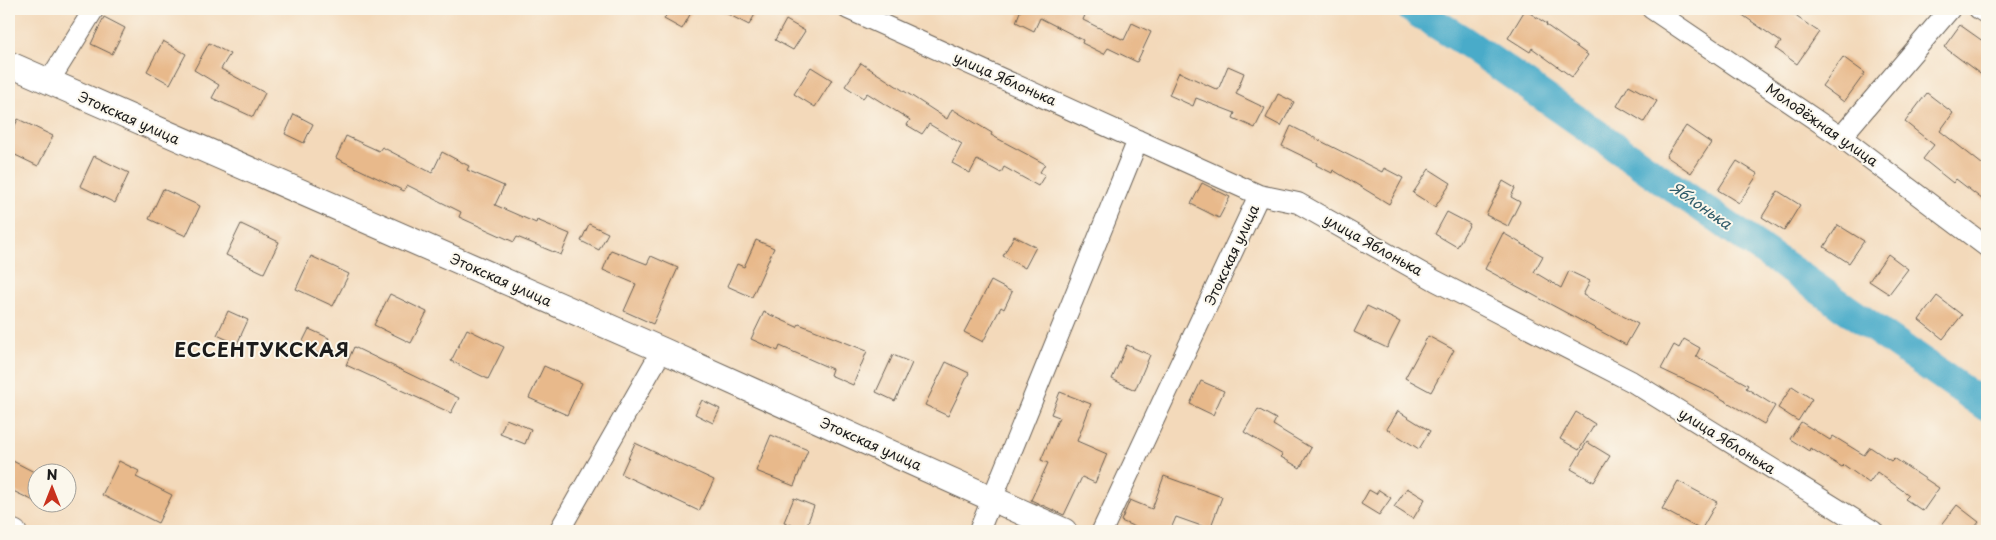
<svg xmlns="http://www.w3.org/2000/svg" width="1996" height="540" font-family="'Playpen Sans',sans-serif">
<rect width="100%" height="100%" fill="#fbf7ec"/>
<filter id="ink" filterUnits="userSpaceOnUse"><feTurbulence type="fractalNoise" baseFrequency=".02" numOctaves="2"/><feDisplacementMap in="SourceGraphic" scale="10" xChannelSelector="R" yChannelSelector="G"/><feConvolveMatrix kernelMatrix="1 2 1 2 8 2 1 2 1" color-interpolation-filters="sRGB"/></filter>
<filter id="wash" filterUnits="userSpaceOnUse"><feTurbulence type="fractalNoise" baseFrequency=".0096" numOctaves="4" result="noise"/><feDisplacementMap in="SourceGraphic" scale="20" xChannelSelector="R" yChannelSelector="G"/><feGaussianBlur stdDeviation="1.12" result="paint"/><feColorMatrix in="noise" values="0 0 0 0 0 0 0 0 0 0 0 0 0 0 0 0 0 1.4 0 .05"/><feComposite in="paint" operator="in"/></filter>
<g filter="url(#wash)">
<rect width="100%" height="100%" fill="#f3d9ba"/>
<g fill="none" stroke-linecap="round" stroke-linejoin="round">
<path stroke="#4aabc9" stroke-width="30" d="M1412,9L1464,41L1987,407"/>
</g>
<g id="blocks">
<path fill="#e8b98b" d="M670,9H693L682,29L664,19Z
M718,9H758L749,25Z
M1021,9H1072L1085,15L1083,20L1124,40L1132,23L1151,32L1137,62L1108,48L1104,54L1082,43L1083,40L1040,18L1034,31L1016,22Z
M1734,9H1785L1819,32L1797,64L1776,49L1781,42Z
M1525,10L1547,24L1546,25L1588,55L1572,77L1532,48L1530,52L1508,38Z
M104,17L125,28L112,54L91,44Z
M786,20L805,31L793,50L775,40Z
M1960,25L1987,44V79L1944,47Z
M163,41L186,54L170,84L147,71Z
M209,43L230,54L221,69L265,93L253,117L212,98L219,85L194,70Z
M1843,57L1865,73L1844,102L1822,86Z
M861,63L947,119L952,109L992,133L991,135L1045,164L1040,172L1045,175L1038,186L1004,167L1001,173L977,160L970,173L952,163L962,144L929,124L922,134L907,125L910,120L867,93L863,98L845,86Z
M1228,66L1244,73L1236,94L1265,108L1255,128L1233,118L1235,113L1196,98L1193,106L1169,95L1179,72L1218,90Z
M811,67L832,80L815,107L794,94Z
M1629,85L1657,101L1644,122L1617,106Z
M1927,93L1953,113L1940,131L1987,168V203L1956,179L1953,183L1923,159L1934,145L1905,122Z
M1278,94L1294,102L1281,126L1266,118Z
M294,114L313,124L304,143L285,134Z
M18,119L53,136L38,166L9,152V139Z
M1291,126L1382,172L1384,168L1403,178L1389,204L1333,170L1332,173L1316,165L1317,163L1282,146Z
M1686,126L1711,143L1691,173L1666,156Z
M346,136L379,151L382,147L432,173L442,152L469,166L467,170L504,186L495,205L536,223L537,220L570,234L561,255L517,237L514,242L459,217L461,212L407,185L404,191L336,158Z
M94,156L129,173L115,203L80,186Z
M1737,161L1758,174L1739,203L1718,190Z
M1429,169L1451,183L1435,207L1413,193Z
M1503,181L1515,188L1511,197L1520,202L1508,226L1486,215Z
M1202,183L1230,197L1219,218L1191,204Z
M163,189L200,206L186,236L149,219Z
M1778,191L1800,205L1784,231L1762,217Z
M1447,212L1470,224L1457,247L1435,234Z
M241,224L279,242L264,273L226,255Z
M589,224L608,233L599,250L581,241Z
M1838,225L1864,241L1849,263L1824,247Z
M1503,233L1543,256L1534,272L1561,288L1569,271L1590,281L1583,295L1638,324L1626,345L1485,269Z
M1014,236L1036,247L1025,268L1003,256Z
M756,240L774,248L752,297L727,286L737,264L744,267Z
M611,250L647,264L651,256L678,268L653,324L624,311L636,284L603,270Z
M1888,254L1908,269L1889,294L1869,281Z
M311,256L349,274L333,306L296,289Z
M991,281L1012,292L1004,309L1001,307L983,342L964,332Z
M390,294L427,312L411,343L374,325Z
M1937,296L1962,315L1943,339L1919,320Z
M1367,306L1400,322L1387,348L1354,332Z
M228,311L248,320L237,344L217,335Z
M764,312L797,327L799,324L867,351L853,385L830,375L832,369L780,346L778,351L751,339Z
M309,329L329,338L321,355L301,345Z
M467,329L504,347L488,379L451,361Z
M1428,336L1454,350L1431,392L1405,378Z
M1684,339L1700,348L1696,356L1748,385L1746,388L1775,406L1764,424L1712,393L1661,369L1674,345L1679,348Z
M1127,345L1150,355L1135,390L1112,379Z
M354,347L459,398L451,413L346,365Z
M893,355L912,363L895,401L876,392Z
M946,362L969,373L948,416L925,405Z
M544,366L582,383L567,415L529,398Z
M1201,381L1224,391L1213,415L1190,404Z
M1792,386L1812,399L1798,421L1778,408Z
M1060,392L1091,404L1077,441L1107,454L1095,483L1082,477L1064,515L1031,500L1048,463L1041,460L1059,417L1051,414Z
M702,400L720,409L713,423L695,414Z
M1258,409L1276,419L1273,425L1311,448L1300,468L1281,457L1283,455L1244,432Z
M1398,411L1430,431L1419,449L1387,429Z
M1576,412L1595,424L1579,450L1560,439Z
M506,419L531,429L525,444L500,434Z
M1801,422L1830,440L1833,436L1864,455L1870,447L1891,461L1894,458L1939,488L1923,511L1905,499L1909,495L1877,472L1869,483L1844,465L1842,467L1810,448L1809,451L1790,439Z
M771,435L808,450L794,486L756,471Z
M1587,442L1610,456L1594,482L1571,469Z
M635,443L714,480L699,511L621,474Z
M9,459L38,474V503L9,489Z
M119,461L139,471L136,477L172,495L158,523L102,495Z
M1164,476L1222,497L1210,529L1176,517L1170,531H1145L1121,521L1130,500L1152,509Z
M1678,481L1717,502L1701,530L1662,509Z
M1407,488L1425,499L1413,519L1394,507Z
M1369,490L1376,494L1379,490L1391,498L1379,515L1361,504Z
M794,498L814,506L805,530L784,522Z
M1957,505L1979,522L1972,531H1937Z"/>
</g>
</g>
<g filter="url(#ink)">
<use href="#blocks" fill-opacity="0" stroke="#675e53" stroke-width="1"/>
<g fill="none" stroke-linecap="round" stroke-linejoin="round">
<g stroke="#675e53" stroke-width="22">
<path id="minor" d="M848,9L1259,195L1298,203L1436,281L1631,381L1873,531
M1652,9L1841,137L1987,247
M1979,9L1987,14
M48,83L94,9
M1841,137L1950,9
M9,528L16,531
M559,531L662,350
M979,531L1138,140
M1102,531L1259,195"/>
</g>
<g stroke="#675e53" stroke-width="27">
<path id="major" d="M9,64L662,350L1064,531"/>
</g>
<use href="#minor" stroke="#fff" stroke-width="20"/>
<use href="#major" stroke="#fff" stroke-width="25"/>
</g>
</g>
<g text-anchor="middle" stroke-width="4" stroke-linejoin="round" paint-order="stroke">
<g font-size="14" fill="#1c1c1c" stroke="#fbf7ec">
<text transform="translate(1005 79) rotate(24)" y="5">улица Яблонька</text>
<text transform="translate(129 118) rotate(24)" y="5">Этокская улица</text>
<text transform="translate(1822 125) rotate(35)" y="5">Молодёжная улица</text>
<text transform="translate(1373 245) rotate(29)" y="5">улица Яблонька</text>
<text transform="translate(1232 255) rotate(-65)" y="5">Этокская улица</text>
<text transform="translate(501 280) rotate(24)" y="5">Этокская улица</text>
<text transform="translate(1727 441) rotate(32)" y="5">улица Яблонька</text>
<text transform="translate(871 444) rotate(24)" y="5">Этокская улица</text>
</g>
<g font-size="15" font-style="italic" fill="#315c6a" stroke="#fbf7ec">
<text transform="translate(1701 206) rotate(35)" y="5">Яблонька</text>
</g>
<g font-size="19" font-weight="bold" letter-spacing="1" fill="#1c1c1c" stroke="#fbf7ec">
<text x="262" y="357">ЕССЕНТУКСКАЯ</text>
</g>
</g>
<rect width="1996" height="540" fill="none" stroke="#fbf7ec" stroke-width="30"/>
<g transform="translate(52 488)"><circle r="24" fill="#fbf7ec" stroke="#a29f99"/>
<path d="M0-4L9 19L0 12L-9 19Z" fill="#c8321e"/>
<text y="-8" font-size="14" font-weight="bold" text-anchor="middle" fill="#1c1c1c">N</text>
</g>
</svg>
